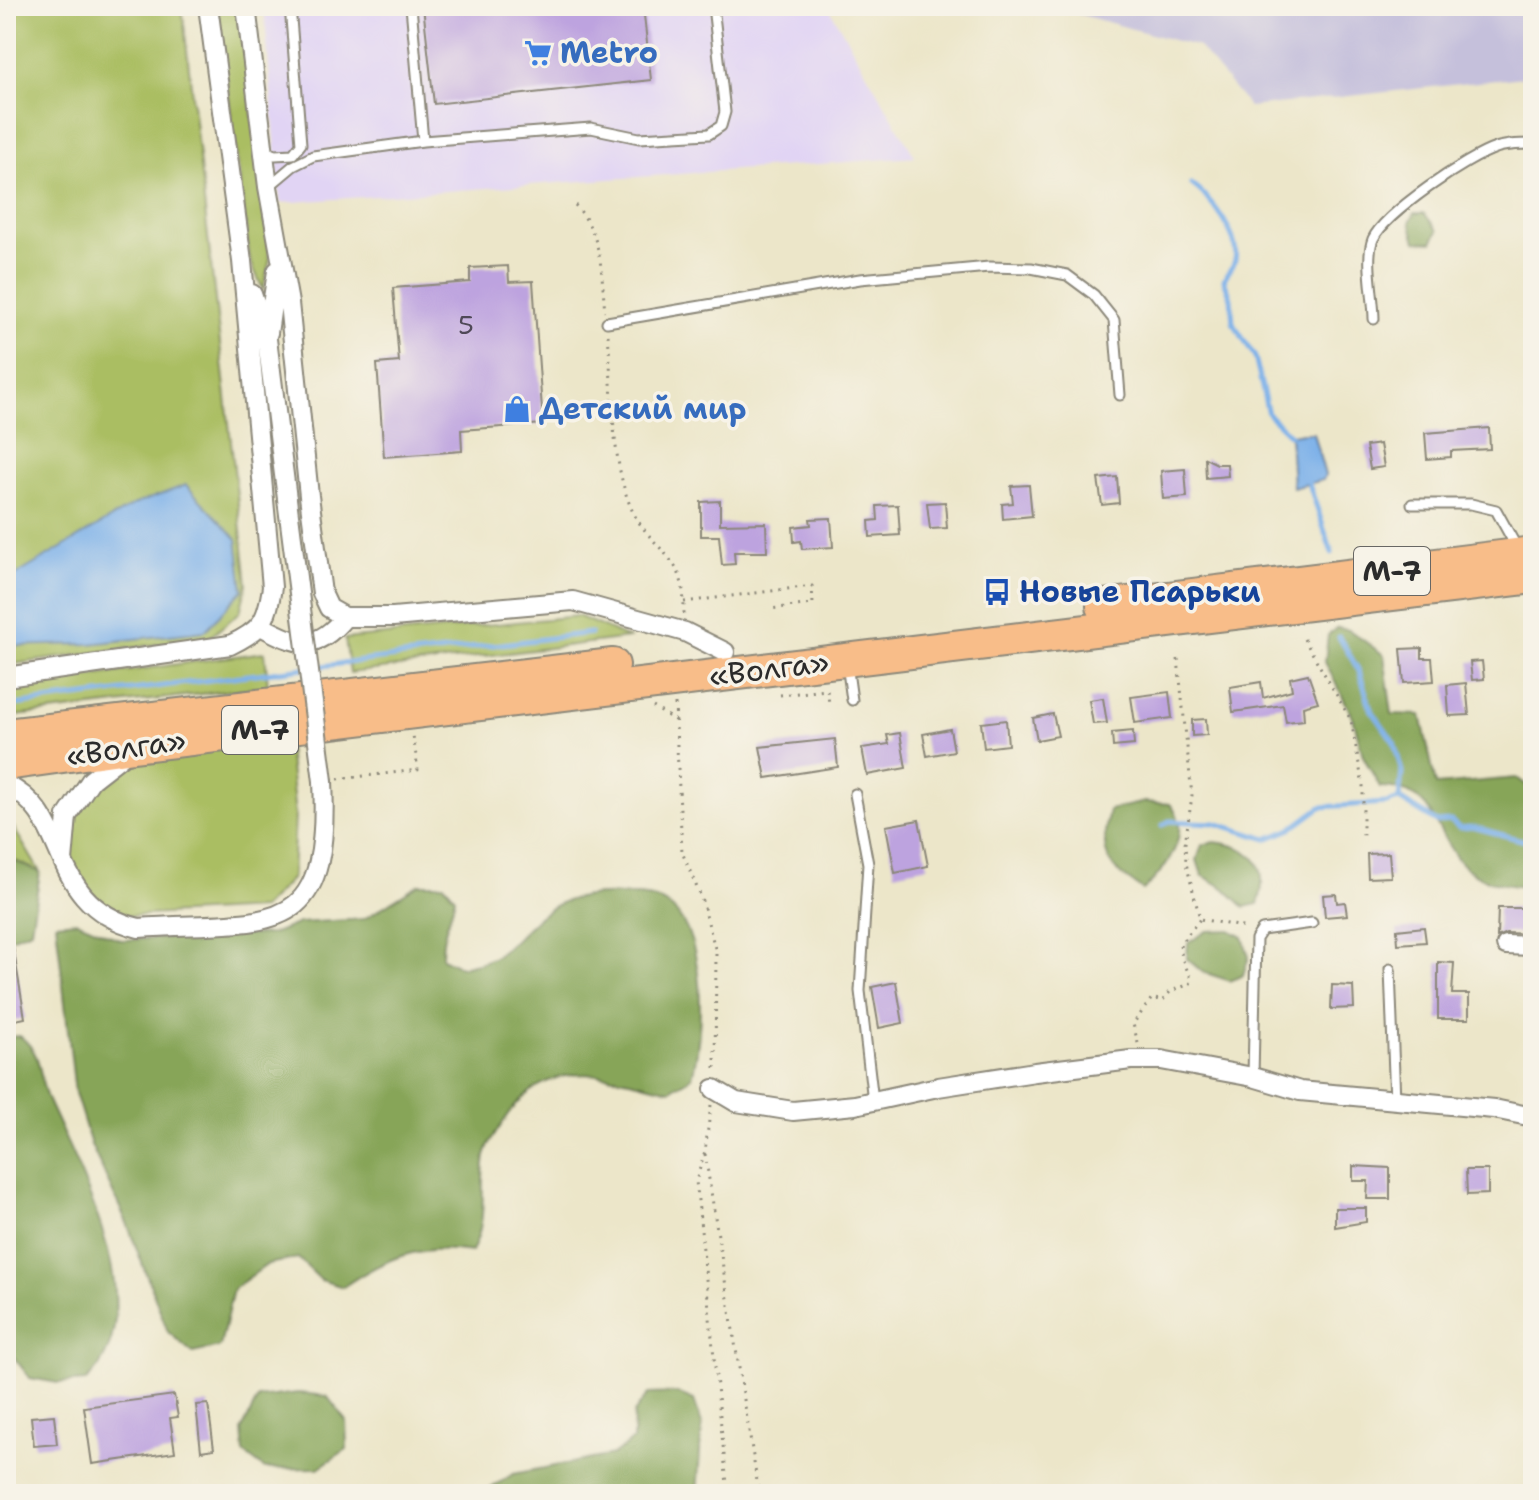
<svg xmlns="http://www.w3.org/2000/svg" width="1539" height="1500" font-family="'Shantell Sans',sans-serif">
<rect width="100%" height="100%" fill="#f7f3e8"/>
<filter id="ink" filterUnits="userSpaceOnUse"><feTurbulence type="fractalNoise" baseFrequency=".0125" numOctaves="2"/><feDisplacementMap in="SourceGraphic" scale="16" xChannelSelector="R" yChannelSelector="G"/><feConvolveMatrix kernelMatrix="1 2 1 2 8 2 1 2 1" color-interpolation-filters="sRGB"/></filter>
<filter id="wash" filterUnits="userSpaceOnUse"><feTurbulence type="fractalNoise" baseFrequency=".006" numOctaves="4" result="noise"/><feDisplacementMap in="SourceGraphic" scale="32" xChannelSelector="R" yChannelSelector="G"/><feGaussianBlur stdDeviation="1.8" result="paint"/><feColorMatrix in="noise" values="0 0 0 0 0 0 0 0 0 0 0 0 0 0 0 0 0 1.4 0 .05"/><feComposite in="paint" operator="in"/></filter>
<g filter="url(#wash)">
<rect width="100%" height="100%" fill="#ece6c9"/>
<path fill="#e1d4f4" d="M264,6H828L915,157L280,203Z"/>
<path fill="#c5c0db" d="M1048,6H1533V76L1249,107L1199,47Z"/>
<path fill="#aabe62" stroke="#6a7446" stroke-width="2" d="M6,6H182L247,584L240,612L210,637L6,665Z
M217,6H239L270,259L263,290L250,260Z
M578,616L628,638L350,673L345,639Z
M265,652L268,686L6,717V688Z
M287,738L295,815L292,878L262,909L126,916L93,900L70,862L74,820L96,790L137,757Z
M6,815L40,872L6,857Z"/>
<path fill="#87a558" stroke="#596842" stroke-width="2" d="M1415,213H1424L1438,231L1432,242L1416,241L1410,222Z
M1337,628L1349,630L1384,655L1392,714L1421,715L1436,785L1517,778L1533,790V888C1508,885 1481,884 1462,864C1432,832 1437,788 1380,787L1363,756L1353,717L1325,662L1328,635Z
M1145,802L1170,804C1194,832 1166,870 1143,890C1106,866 1099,856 1109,810Z
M1214,842C1253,846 1271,865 1258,904L1244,907L1224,888L1202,875L1197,860L1202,845Z
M6,857L40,872L31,930L6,940Z
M419,884H444L455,897C450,923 442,928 442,958L461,967C472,964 487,962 496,956C519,940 536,913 563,902C582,895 603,894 623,895C636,896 654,896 665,903C709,930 703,1035 692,1077L670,1090C609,1075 551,1055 509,1114C501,1126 488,1142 485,1156C479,1194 489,1215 472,1252C420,1243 385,1258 343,1287L321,1280L298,1258L268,1264L233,1289L220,1347L193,1353L168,1332L127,1223L91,1145L75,1093L56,923L77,921L121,940L272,934L299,923L364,919Z
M1230,930L1243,937L1249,957L1243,975L1230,981L1203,972L1187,959L1188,943L1207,931Z
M20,1036C45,1056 37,1075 48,1101C80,1173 158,1315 86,1381L58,1383L30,1378L6,1347V1037Z
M298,1393L327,1396L346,1421L347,1449L318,1468L265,1469L244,1453L242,1430L258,1398Z
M677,1393L694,1400L702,1424L697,1494H482L513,1474L613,1455L633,1440L634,1413L648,1394Z"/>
<path fill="#7bb0e9" stroke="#536e8a" stroke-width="2" d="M1303,433H1313L1325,475L1323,480L1293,488L1290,435Z
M186,485L237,539L243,590L205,631L90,644L6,646V581L133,505Z"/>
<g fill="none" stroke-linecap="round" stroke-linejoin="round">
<path stroke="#7bb0e9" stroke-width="5" d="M1191,184C1211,197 1243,239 1234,263C1232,269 1226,273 1224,280L1231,298L1233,323L1255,357L1268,414L1290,435
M1309,484L1332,553
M314,667L591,633
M6,706L304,668
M1399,799L1437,822L1451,821L1459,828L1473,827L1533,843
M1163,825L1169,821L1215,823L1267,839L1291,829L1321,807L1387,803L1399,799L1402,772L1394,742L1371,709L1359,671L1339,637"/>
</g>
<g id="blocks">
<path fill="#bda3df" d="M423,6H643L651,80L434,104Z
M508,266L509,282L533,281L543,424L461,430L462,451L384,457L377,364L399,362L393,288L470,282V268Z
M1489,428L1490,449L1451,451V457L1427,459L1425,433Z
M1380,444L1384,467L1370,469L1366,446Z
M1205,458L1217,464H1227L1228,476L1206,478Z
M1185,469L1187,497L1163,499L1161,471Z
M1117,477L1119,503L1102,505L1098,479Z
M1029,485L1032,516L1003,519L1002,504L1013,503L1011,486Z
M720,501V524L766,523L767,552H734L735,564L722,565L719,536H701V502Z
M945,502L947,528L930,529L927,503Z
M898,505L900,535L870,537L869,521L878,520L877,506Z
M831,518L833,547L802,549L801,541L794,542L793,527L811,525L810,519Z
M1422,648V658H1432L1434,681L1404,683L1401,649Z
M1482,661L1484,679L1472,680L1470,662Z
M1308,674L1318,702L1303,706L1304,720L1286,722L1283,705L1233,712L1230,687L1261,682L1263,698L1292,690L1290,678Z
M1466,683L1469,715L1449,716L1447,685Z
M1169,692L1172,718L1135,723L1131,697Z
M1103,698L1107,723L1093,724L1089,700Z
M1053,714L1058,736L1037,740L1033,718Z
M1206,719L1207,735L1192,736V720Z
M1006,720L1008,745L984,748L981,723Z
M950,729L954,751L927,756L923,734Z
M1133,731L1134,745L1113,747L1112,733Z
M900,733L906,768L867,775L862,748L889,744L887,735Z
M835,739L838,767L766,778L760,747Z
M919,820L928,866L895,873L886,826Z
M1389,853L1391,877L1368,878L1367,854Z
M1336,894L1337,903L1345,902L1347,915L1325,917L1323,895Z
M1498,908H1533L1532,934L1506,933L1497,937Z
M1424,927L1426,942L1398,944L1397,930Z
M13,946L25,1018L6,1022V947Z
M1438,962L1454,963L1452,994H1469V1019H1438Z
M896,982L903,1023L879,1028L872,987Z
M1332,985L1353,986L1354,1008L1331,1009Z
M1353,1166L1390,1168V1199H1367L1368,1181H1353Z
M1466,1170H1488V1194L1467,1195Z
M1335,1208H1366V1222L1335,1227Z
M174,1395L178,1417L170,1418L175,1452L92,1464L84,1407Z
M208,1404L214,1449L201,1451L196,1405Z
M54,1415L57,1444L34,1446L31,1417Z"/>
</g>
</g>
<g filter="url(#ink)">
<use href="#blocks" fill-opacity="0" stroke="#8c887a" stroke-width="2"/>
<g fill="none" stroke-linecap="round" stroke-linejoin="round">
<g stroke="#8c887a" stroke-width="13">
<path id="service" d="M423,141L591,128L639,138L709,134L721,126L725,112L713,6
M264,151L275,155L293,154L301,144L290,6
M268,187L293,166L313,156L423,141L411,6
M1374,319C1374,297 1365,258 1373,239C1385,213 1468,157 1496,148C1507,144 1521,144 1533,144
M607,322L860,279L989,267L1031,268L1067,275L1094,295L1114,320L1120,395
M1412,504H1471L1496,510L1517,548
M847,664L852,700
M855,794L868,864L860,991L873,1101
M1390,969L1395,1101
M1253,1077L1256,939L1262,930L1312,923"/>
</g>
<g stroke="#8c887a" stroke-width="22">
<path id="minor" d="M246,6L268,187L289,303L309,496L322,593L329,608L345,617H393L573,601L685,632L725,652
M252,294L267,339L287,499
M268,333L277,271
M261,626C298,646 316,652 345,617
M6,677L230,645C262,630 267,621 272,587L242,261L208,6
M6,785C73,815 44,905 139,928C271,919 331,944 323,781
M63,861L67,816L91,780L127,752
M1506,945L1533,946
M714,1089L736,1102L793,1111L855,1105L938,1087L1035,1072L1131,1060H1161L1253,1077L1300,1091L1494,1109L1533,1117"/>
</g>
<g stroke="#8c887a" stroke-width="36">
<path id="trunk" d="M1103,606L1533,553
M6,735L613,665
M6,764L134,746L1533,577"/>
</g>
<path stroke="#8c887a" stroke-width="3" stroke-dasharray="2 6" stroke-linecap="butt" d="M575,205C603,235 601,272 605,311
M608,335C613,388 610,461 632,510C643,535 669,552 679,574C684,587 684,602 684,616
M684,602L812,586L813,604L769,609
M1304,639L1351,720L1363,786V836
M1178,659L1192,796L1185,843L1186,863L1200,919L1247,928
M780,695L827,690L829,703
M675,704L682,852L701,897L716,952L715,1074
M653,707L676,721
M338,779L418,770L413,735
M1138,1043L1133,1024L1152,998L1162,1001L1171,991L1190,984L1192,980L1182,959L1180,944L1200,919
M711,1105L705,1151L696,1181L728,1494
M705,1154L759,1494"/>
<use href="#service" stroke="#fff" stroke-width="9"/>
<use href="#minor" stroke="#fff" stroke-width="18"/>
<use href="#trunk" stroke="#f8bd89" stroke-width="32"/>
<g stroke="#8c887a" stroke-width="22" stroke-linecap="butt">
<path id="minor-bridge" d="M287,499L323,781"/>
</g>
<use href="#minor-bridge" stroke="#fff" stroke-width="18"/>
</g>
</g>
<defs>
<g id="supermarket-bare" transform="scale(2.16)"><path d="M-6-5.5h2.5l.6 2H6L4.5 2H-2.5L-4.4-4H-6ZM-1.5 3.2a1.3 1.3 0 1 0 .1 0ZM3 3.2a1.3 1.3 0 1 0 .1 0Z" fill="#3f7fe0" stroke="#f7f3e8" stroke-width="2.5" paint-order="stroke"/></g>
<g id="shop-bare" transform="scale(2.16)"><path d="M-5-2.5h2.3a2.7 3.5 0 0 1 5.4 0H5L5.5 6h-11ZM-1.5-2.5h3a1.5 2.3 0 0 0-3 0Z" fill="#3f7fe0" stroke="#f7f3e8" stroke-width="2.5" paint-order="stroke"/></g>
<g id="bus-bare" transform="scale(2.16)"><path d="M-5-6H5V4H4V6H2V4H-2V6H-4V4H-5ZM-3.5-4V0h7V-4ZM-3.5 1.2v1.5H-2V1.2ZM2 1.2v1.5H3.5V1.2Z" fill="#1a4fb4" stroke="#f7f3e8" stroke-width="2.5" paint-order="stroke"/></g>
</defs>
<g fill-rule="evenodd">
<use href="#supermarket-bare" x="538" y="53"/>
<use href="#shop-bare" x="517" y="409"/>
<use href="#bus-bare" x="997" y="592"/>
</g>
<g text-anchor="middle" stroke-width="7" stroke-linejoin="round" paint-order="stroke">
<g font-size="26" fill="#504958">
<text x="466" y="334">5</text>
</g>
<g fill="#f7f3e8" stroke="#686764" stroke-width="2">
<rect x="1354" y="547" width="76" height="48" rx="6"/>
<rect x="222" y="706" width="76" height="48" rx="6"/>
</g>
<g font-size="28" font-weight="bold" fill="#2b2b2b">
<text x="1392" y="581">М-7</text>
<text x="260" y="740">М-7</text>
</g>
<g font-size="30" font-weight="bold" fill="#366cbe" stroke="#f7f3e8" text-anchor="start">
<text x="560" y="63">Metro</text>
<text x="539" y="419">Детский мир</text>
</g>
<g font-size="30" font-weight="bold" fill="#164399" stroke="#f7f3e8" text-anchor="start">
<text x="1019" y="602">Новые Псарьки</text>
</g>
<g font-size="30" fill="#2b2b2b" stroke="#f7f3e8">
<text transform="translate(769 669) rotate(-7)" y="10">«Волга»</text>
<text transform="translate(126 748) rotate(-8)" y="10">«Волга»</text>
</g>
</g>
<rect width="1539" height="1500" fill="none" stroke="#f7f3e8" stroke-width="32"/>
</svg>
